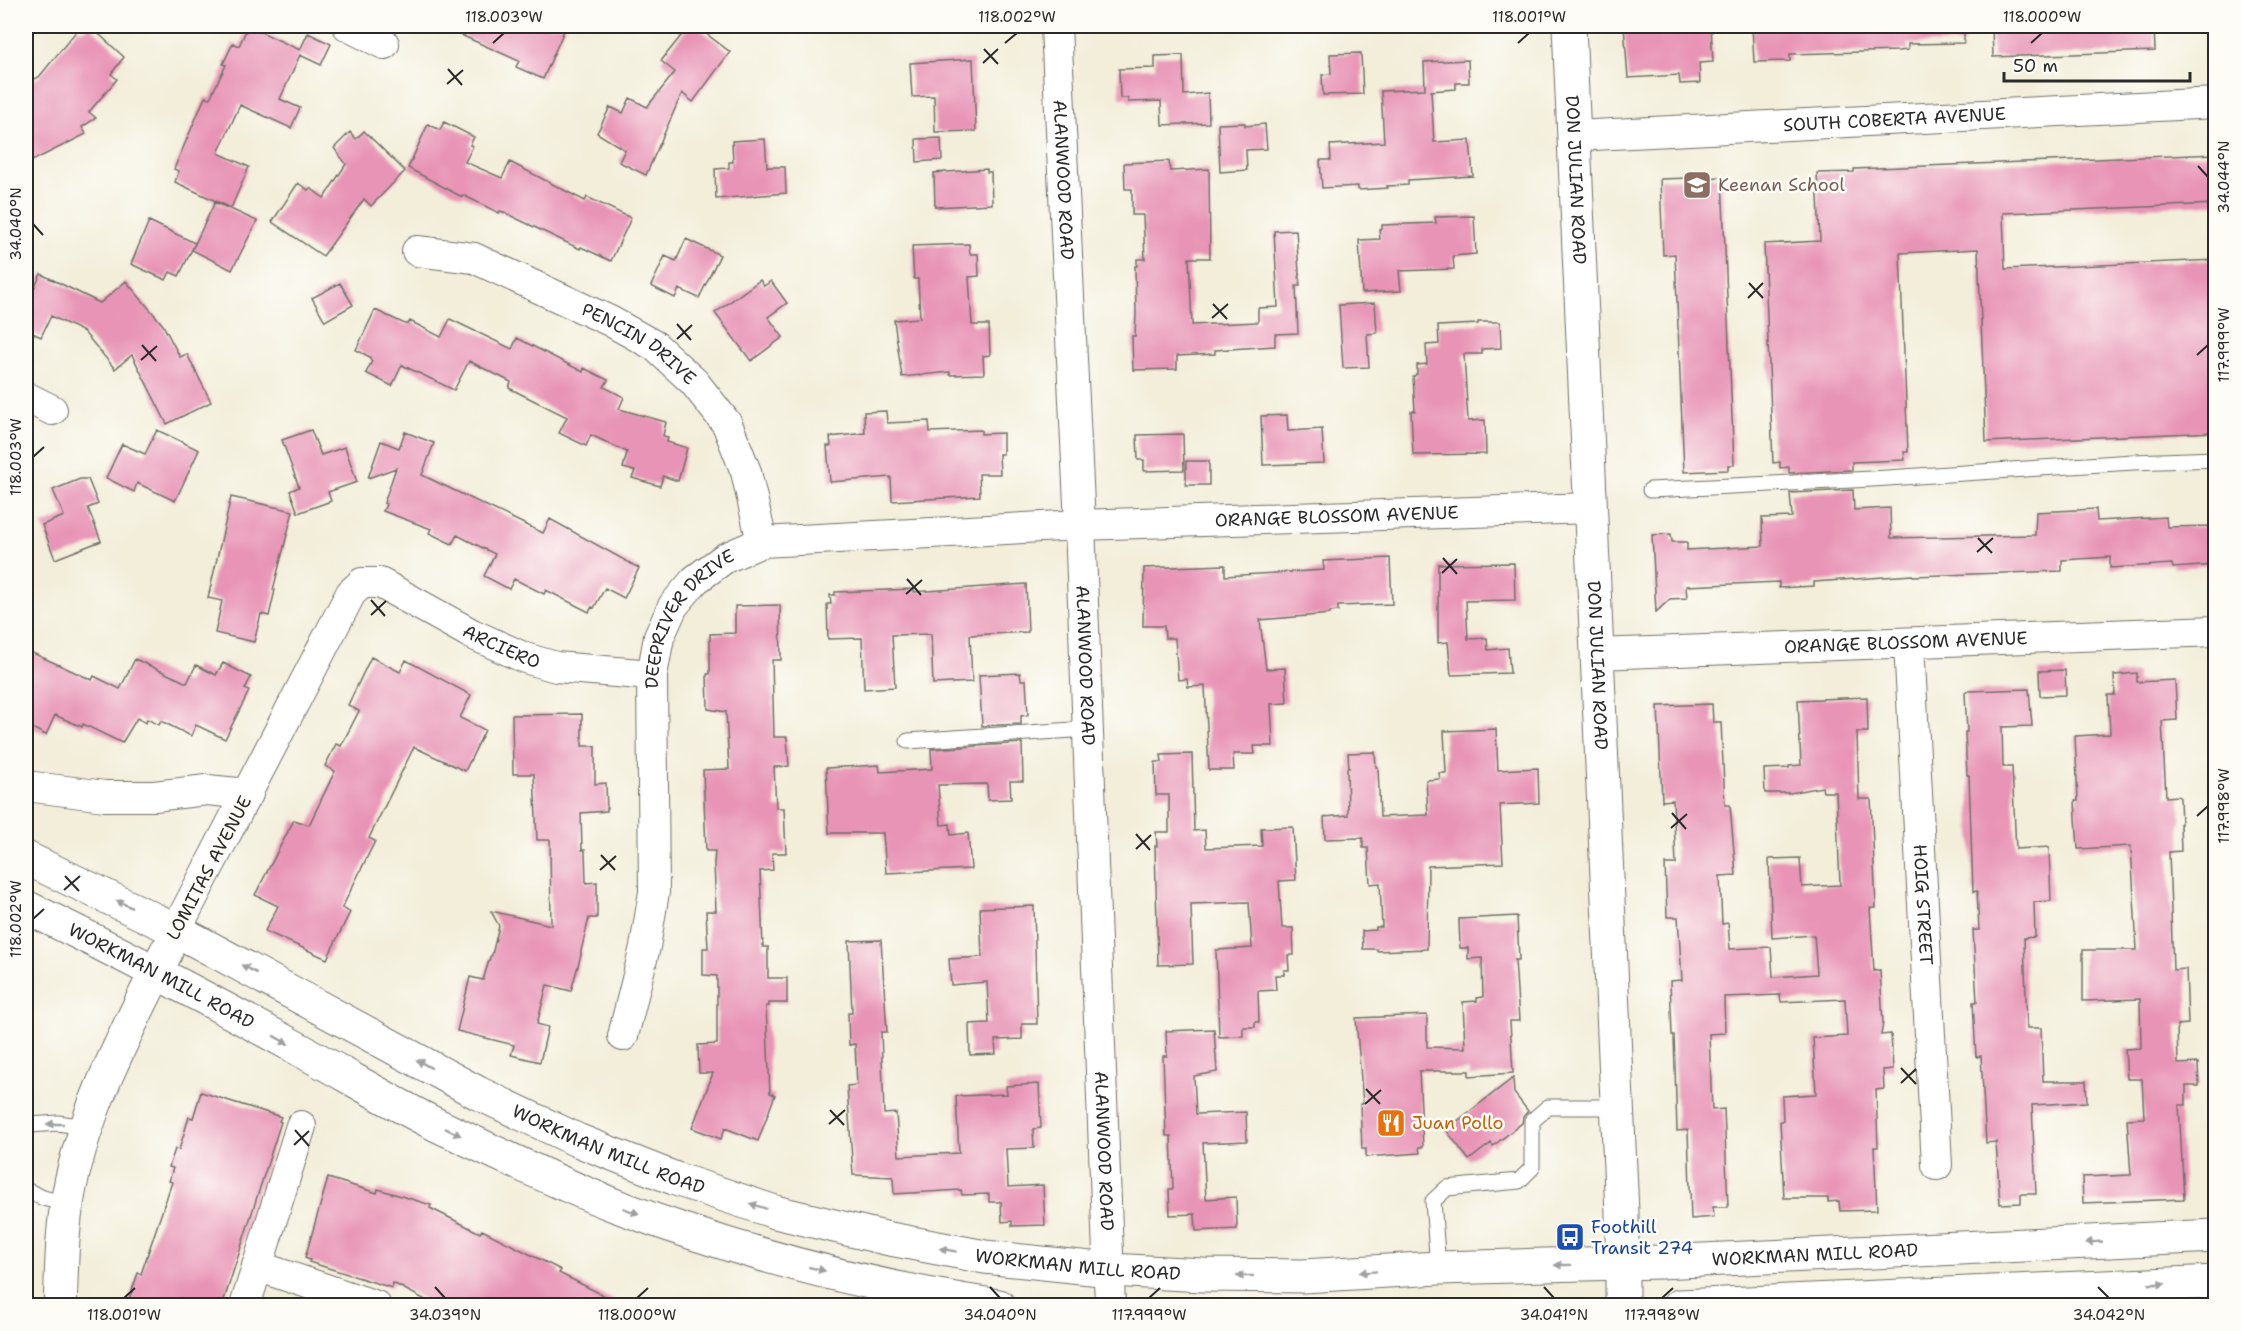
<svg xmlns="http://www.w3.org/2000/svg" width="2241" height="1331" font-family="'Shantell Sans',sans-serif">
<rect width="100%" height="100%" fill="#fdfcf7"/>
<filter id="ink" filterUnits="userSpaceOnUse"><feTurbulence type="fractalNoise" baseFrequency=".0167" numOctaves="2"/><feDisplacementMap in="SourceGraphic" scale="12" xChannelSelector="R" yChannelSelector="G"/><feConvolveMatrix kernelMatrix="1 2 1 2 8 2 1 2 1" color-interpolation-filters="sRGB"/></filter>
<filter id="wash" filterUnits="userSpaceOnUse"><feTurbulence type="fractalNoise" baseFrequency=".008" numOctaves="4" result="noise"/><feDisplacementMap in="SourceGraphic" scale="24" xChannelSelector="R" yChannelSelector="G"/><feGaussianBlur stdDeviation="1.35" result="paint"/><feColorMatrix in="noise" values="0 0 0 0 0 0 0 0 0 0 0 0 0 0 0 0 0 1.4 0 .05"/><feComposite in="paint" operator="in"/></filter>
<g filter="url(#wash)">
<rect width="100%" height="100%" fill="#f3eeda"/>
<g id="blocks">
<path fill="#e894b6" d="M87,26H90L124,57L111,74L117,79L89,112L96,118L82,127L86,134L26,164V83L39,77L78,29L84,30Z
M248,26L300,50L308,33L331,44L321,65L300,55L280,99L300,108L291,128L240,105L218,153L249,167L231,208L175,182L179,171L174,169L205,97L210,98L226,65L223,64L233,43L239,46Z
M441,26H566L543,79L516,67L519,61Z
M689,26H696L730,52L693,102L682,93L646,175L619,162L625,150L597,133L610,107L623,113L630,98L647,107L675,72L661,61Z
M1624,26H1711L1713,62L1699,63L1700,83L1680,84L1679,75L1628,78Z
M1752,26H1964V43L1908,44V50L1898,51L1790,54V61L1754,62Z
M1992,26H2154L2155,51L1993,57Z
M1361,53L1363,94L1323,95L1322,75L1331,74L1330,54Z
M1183,55L1184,95L1208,93L1209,123L1162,125L1161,101L1128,102V98H1120L1119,69L1155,68V56Z
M973,59L976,131L935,132L934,96L912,97L910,63Z
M1468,60L1469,83H1456V89L1431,91L1434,142L1470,140L1473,176L1408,180V185L1387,186L1388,188L1358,190V186L1322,188L1320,160H1331L1330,145L1384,142L1381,91L1425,89L1424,62Z
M444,122L474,137L470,145L473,146L465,162L502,178L510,162L585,201L587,197L631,218L611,261L581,247L580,249L503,212L500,211L499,213L463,195L462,197L408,168L428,124L440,130Z
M1245,123V126L1265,124L1267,149L1246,150L1247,170L1220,172L1218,124Z
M364,131L405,171L371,206L364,199L323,256L272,222L298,183L308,190L310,188L324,198L346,164L334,148L350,132L356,139Z
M941,138L942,160L917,162L916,139Z
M765,139L767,167H785L786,193L716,199L715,169L729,168V162H733L732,141Z
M2216,154V204L2003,213L2005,269L2216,260V432L1986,442L1978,249L1900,253L1908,452H1904L1905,460L1852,462V470L1789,473V467L1780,468V462L1773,463L1764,244L1820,241L1817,173L1854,172V169Z
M1169,161L1170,171L1209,169L1210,258H1189L1192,325L1258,322V308L1278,307L1274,231L1296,230L1300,286H1296L1298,333L1275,334V346L1215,350V354L1177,356V369L1133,370L1132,336H1135L1136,313L1135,266H1137V259H1145L1143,215H1132V189H1125L1124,163Z
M987,169V172H991L992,204L935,207L934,173Z
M1722,177L1734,465H1728V470L1684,472L1675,254L1663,255L1660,179Z
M215,202L257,221L232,270L192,250Z
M1474,216L1476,254L1453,256L1454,269L1399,271L1401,291L1362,293L1359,240L1380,239L1379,229H1382V225L1436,223L1435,217Z
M149,221L195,243L179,276L170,272L166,280L131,264Z
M686,239L720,255L699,298L679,289L675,298L651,286L665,256L676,261Z
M969,244L970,254H978L979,276L969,277L972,325H989L990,355L983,356L984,374L950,375V372L902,377L894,320L920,318L918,279H914L912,246Z
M41,274L100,303L126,281L163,325L180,357L187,354L211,402L167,424L132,355L115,369L84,332L51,316L41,337L26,330V305Z
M760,280L764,286L771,281L787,303L768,317L783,337L751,361L715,313Z
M340,283L353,305L325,321L312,298Z
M1375,303L1377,333L1367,334L1369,367L1343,368L1339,305Z
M375,310L405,324H408L410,321L441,337L450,319L512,349L517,338L583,372L584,368L608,380L604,387L624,397L619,409L666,422L663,436L668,437L667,442L687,448L678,481L663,476L660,486L632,478L635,471L623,468L627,452L591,435L586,446L559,433L567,417L509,388L511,382L469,361L454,390L402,365L392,386L366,373L372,361L370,359V357L356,350Z
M1478,322H1500L1501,348L1482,349V354H1464L1468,421L1485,420L1486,454L1413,455L1411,411H1415L1413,377L1417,374V365L1427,364L1426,345L1439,344L1438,326L1478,324Z
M886,411L887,423L929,421L930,432L981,430V434L1003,433V454H999L1000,474H979L980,496L892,501L891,477L830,482L827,446H831L830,437L865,433L864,412Z
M1287,415L1288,431L1322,429L1324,463L1263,465L1261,416Z
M157,430L199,450L175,501L137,483L134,492L106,478L122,444L145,454Z
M311,430L321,455L345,447L357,482L328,492L331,501L298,513L290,491L299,487L282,440Z
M405,432L434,443L422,475L543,533L550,519L639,568L624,598L605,588L594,608L592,607L589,612L546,590L544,594L514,579L509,589L484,576L495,554L457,535L452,544L429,533L431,529L383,511L386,504L384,503L396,468L368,478L381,441L399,448Z
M1183,434L1184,470L1144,471V460H1138L1137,435Z
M1186,461H1209V485H1186Z
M80,479H88L98,504L88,508L101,541L55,559L42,525L64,516L53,490Z
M1853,490L1854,510L1890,508L1891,538L2035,535L2036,512L2096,509L2097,521L2166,517L2167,527L2216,526V565L2173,568L2172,564L2110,568V557L2062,560V571L1913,576L1912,575L1814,582V586L1779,588V582L1686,586L1687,598L1670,599L1656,612L1652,535L1671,534L1672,542H1687V550L1763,546L1762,518L1792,517L1790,493Z
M231,497L293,511L273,590H275L269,616L261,614L254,642L215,633L222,601L208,598Z
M1390,558L1392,604L1338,606V611L1330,612V614L1260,620L1266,669L1285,668L1287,703L1271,704L1273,746H1254L1255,754H1233L1234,770H1209L1205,686L1188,687L1187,679L1178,680L1175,638H1165L1164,626H1143L1144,568L1225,565V576L1324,570L1323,561Z
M1514,563L1515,600L1466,601L1468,639L1487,638L1488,650L1508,648L1510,673L1451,675L1448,642L1438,643V564Z
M1026,584L1028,632L970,635L972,682L933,684L931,634L892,635L895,687L864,689L862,638L828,639L827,604H831L830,595H835V592L914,589V592Z
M780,605L781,660H772L774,737H787L789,766L774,767L776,808H784L786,853H772L773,870L760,871L763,947H768V978H787V1003H769V1006H766L770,1093L775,1095L758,1141L725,1128L721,1139L692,1128L713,1073H699L698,1045L717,1044V976L703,975V948H708L706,911H716L714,863L715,851H706L703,770L729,769L726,712L708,709L707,674H710V634L735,633V606Z
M26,650L92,680L94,676L120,689L135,659L187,683L196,665L216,675L223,663L251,677L245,689L249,691L225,739L196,725L191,736L161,721L159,725L147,719L146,723L137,718L122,743L83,724L82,727L55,715L46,735L26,725Z
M371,657L400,672L406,660L471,695L460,718L485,730L465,771L414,747L369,838L375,841L342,908L350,912L327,959L265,931L278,906L255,895L294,820L309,825L335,771L325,766L336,744L341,746L359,711L348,705Z
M2065,670L2066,695L2040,696L2039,671Z
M1020,673L1021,680H1026L1028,715L1021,716V724L982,726L979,675Z
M2137,673V682L2175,680L2177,720L2162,721L2166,797L2178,796L2180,798L2181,824H2180L2181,851L2169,852L2173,970L2186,969L2188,1024L2177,1025L2178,1064L2198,1063L2199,1086H2186V1105H2179L2184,1199L2083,1203L2082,1177L2131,1175L2127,1119L2144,1118L2142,1079H2127L2125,1049L2141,1048L2140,999L2083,1001V950H2137L2131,846L2078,849L2075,801H2078L2075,736L2110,734L2108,695H2115L2114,675Z
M2029,689L2032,726L2002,727L2003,767H2012L2016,849L2049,847L2051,901L2034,902L2035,937L2024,938L2027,1028H2041L2043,1081H2086L2087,1102L2032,1105L2036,1194H2021V1203L2000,1204L1996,1142L1986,1143L1981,1056L1976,1057L1973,1002H1977L1973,930H1979L1977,891L1973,892L1969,775H1967L1965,732H1967L1965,693L1968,691Z
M1867,697L1868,732H1857L1859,799H1871L1876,908H1870L1874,971L1880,970L1883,1023L1881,1035L1891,1034L1893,1069L1883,1070L1884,1089L1876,1090L1878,1147H1874L1877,1210L1840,1211L1839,1201L1828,1202V1198H1784L1780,1121H1783L1782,1096L1816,1094L1813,1038L1847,1036L1845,999L1781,1002L1780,995L1724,997L1725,1033L1709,1034L1712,1110L1724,1109L1728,1207H1713L1714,1217L1691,1219L1688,1130L1677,1131L1674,1035H1672L1670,981L1682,980L1678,917H1667L1665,864H1676L1673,800L1662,801L1658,706L1712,704L1713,722H1721L1725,805H1730L1736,875L1720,876L1722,924L1728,923L1730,949L1771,947L1773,977L1817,974L1814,935L1772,938L1769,859L1800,858L1802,887L1840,885L1836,792H1823L1822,787L1790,793H1765L1764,769L1789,768V766L1801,765L1798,700Z
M582,714V746H595V784L606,783L607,811L581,813L582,850H585L586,883L597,882V918H589L581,951V955L571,991L547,985L537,1024L548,1027L540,1062L511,1055L514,1045L457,1031L470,977L483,980L490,957L492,955L499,926L491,911L551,925L550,840H537L534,774H513L512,715Z
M1496,729L1498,770L1538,768L1539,803L1500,805L1503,863L1428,866L1427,949L1377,951V949H1363L1362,931L1376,930V927H1382L1380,883L1370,884L1368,848H1363V838L1325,839L1324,817L1348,815L1347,768H1349L1348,753L1375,752L1376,767H1378L1380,817L1428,815L1426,780L1440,779L1439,773H1446L1444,731Z
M1022,743L1023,781H1010L1011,799L988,800L987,784L938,785L941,825L950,824L951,835L968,833L971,869L886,873L883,833H829L826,768L879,765L880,772L932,769L931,749Z
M1192,754L1194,831L1205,830L1206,848L1262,846L1261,828L1293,827L1296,880L1279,881L1282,928H1293L1294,955H1288L1289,970H1284V975H1275L1276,990L1258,991L1259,1022H1255V1027H1243V1036L1219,1037L1216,950L1252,948L1249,902L1191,904L1193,964L1158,965L1155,846H1157L1156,832H1169V795H1156L1155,762H1162L1161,755Z
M1034,906L1037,1024H1022V1039L995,1040L996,1054L970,1055L969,1024L989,1023L987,982L951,985L949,959L982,957L980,908Z
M1517,916L1519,960H1515L1519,1021H1510L1513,1073L1469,1076V1071H1419L1423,1147H1419L1420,1153L1366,1157V1149H1362L1360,1104H1363L1356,1018L1427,1015V1047L1465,1048L1463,1002L1477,1001V998L1483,997L1482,958L1468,959V948H1460L1459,919Z
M881,940L887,1032H881L884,1114L896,1113L899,1156L959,1153L956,1096L1007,1094L1006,1086L1039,1084L1041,1128L1033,1129L1034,1148L1006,1149L1008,1187L1043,1185L1045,1225L1012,1226V1221L1002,1222L1001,1202H989V1194L962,1195L961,1190L894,1194L893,1177L853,1175L847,1086L857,1085L855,1044L849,1045L848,1013H852L849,941Z
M1214,1029L1217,1072L1194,1076L1196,1114L1246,1112L1247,1141L1203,1143L1206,1199L1236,1197L1237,1229L1196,1231L1195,1214L1170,1215L1169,1189H1173L1171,1136H1166L1163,1056H1167L1166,1031Z
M1513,1078L1514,1093L1528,1111L1523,1117L1522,1123L1493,1146L1491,1143L1469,1160L1446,1130Z
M201,1092L281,1117L279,1121L281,1122L226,1294L222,1305H127L138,1273L141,1274L172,1182L169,1181L173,1168L169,1167L175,1149L179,1150L189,1117L193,1118Z
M328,1178L377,1193L378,1189L431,1205L430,1208L480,1233L482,1230L561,1270L559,1273L623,1305H435L393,1283L392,1288L309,1262L310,1260L305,1258Z"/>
</g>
</g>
<g filter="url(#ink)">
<use href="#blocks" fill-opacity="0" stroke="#716f68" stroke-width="1.5"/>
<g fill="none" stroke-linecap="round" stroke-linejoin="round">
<g stroke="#716f68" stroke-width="17">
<path id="lane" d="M1650,490L1872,479L2133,462L2216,459
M908,741L1088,729
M26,1131L30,1125L58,1123L86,1127
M26,1190L43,1198L67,1204
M1438,1268L1433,1201L1447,1188L1519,1181L1532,1168V1121L1548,1107H1616
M878,1306L880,1285"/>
</g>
<g stroke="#716f68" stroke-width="32">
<g id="street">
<path d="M348,26L384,44"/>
<path id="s1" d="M1056,26L1080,525L1110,1306"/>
<path id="s2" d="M1574,136L2216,103"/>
<path id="s3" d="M417,251L474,258L610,321L655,346L694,382L727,424L746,472L762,542"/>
<path d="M26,397L52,410"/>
<path id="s4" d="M1909,644L1937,1165"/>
<path id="s5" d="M1596,654L2216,631"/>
<path d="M26,786L105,796H154L207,790L248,794"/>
<path id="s6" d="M176,930L351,593L362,583H380L472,634L525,658L556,667L652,675"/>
<path id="s7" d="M623,1036L645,947L654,892L652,675L659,637L673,606L695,580L725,558L762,542L1080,525L1591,508"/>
<path d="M257,1266L376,1306"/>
<path d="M245,1306L301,1126"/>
</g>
</g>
<g stroke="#716f68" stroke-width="35">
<g id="secondary">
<path id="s8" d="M1569,26L1622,1213V1306"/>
<path id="s9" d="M26,858L176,930L478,1093L577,1140L676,1179L775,1212L885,1238L985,1257L1110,1270L1203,1275L1303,1276L1438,1268L1660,1262L2216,1236"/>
<path id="s10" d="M26,907C117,951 206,998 295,1047C343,1073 390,1102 439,1126C497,1153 555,1182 614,1205C737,1252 868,1287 999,1306"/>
<path d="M60,1306C62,1272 61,1238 67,1204C81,1115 126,1033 166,952"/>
<path d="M1679,1306L2216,1282"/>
</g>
</g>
<use href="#lane" stroke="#fff" stroke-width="15"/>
<use href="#street" stroke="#fff" stroke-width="30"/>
<use href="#secondary" stroke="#fff" stroke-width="33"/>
</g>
<defs><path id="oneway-solid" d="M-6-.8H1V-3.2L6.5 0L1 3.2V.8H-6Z" transform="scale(1.5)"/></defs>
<g fill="#a0a0a0">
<use href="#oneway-solid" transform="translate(124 904) rotate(-155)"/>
<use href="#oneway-solid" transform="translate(249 969) rotate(-152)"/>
<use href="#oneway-solid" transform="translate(281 1040) rotate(29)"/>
<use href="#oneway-solid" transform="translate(424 1064) rotate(-151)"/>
<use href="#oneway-solid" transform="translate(55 1124) rotate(-180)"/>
<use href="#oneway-solid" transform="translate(453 1132) rotate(25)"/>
<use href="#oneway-solid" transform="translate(758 1206) rotate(-162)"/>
<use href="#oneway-solid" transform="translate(631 1211) rotate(20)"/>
<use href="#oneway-solid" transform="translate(2094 1242) rotate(177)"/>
<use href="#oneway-solid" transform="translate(948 1250) rotate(-170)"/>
<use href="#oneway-solid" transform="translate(1563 1265) rotate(179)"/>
<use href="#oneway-solid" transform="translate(817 1269) rotate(14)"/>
<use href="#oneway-solid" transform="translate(1368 1272) rotate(176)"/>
<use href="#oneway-solid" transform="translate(1245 1276) rotate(-180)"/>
<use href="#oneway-solid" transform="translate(2157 1284) rotate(-2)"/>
</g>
</g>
<path fill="none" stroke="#2b2b2b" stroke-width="2" d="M493,43L504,33M1005,43L1017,33M1518,43L1529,33M2031,43L2042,33M984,49L998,64M983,63L998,49M448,69L462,85M447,84L463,70M2198,166L2208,177M33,224L43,235M1749,283L1763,298M1748,298L1763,283M1213,304L1227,319M1212,318L1228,304M677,324L691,340M677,339L692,325M142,345L156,361M2197,355L2208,345M141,360L157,346M33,457L44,447M1978,538L1992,553M1977,552L1993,538M1443,558L1457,574M1442,573L1457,559M907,579L921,595M906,594L922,580M371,600L385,616M371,615L386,601M1672,813L1686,829M2197,816L2208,806M1671,828L1687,814M1136,834L1150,850M1136,849L1151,835M601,855L615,870M600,870L616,856M65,876L79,891M64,890L80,876M33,919L44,909M1901,1068L1916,1084M1901,1083L1916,1069M1366,1089L1380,1104M1365,1104L1381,1090M830,1110L844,1125M829,1124L845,1110M295,1130L309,1146M294,1145L309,1131M435,1287L445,1298M990,1287L1000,1298M1544,1287L1554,1298M2098,1287L2109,1298M124,1298L135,1288M637,1298L648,1288M1149,1298L1160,1288M1662,1298L1673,1288"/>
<defs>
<g id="school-square" transform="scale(1.5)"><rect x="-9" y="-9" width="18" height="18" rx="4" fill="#8d6e63" stroke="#fdfcf7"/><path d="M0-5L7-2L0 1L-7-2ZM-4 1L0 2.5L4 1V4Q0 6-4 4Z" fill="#fff"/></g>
<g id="restaurant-square" transform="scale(1.5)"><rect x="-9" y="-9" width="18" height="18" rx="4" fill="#e8710a" stroke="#fdfcf7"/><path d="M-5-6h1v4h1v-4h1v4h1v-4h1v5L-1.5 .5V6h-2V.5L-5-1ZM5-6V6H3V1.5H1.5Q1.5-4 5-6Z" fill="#fff"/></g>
<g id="bus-square" transform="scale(1.5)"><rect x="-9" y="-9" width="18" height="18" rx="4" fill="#1a4fb4" stroke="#fdfcf7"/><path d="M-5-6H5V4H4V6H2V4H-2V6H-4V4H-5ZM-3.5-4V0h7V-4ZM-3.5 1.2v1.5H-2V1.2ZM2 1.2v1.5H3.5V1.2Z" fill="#fff"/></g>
</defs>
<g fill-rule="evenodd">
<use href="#school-square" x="1697" y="185"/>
<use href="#restaurant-square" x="1391" y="1123"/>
<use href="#bus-square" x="1570" y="1237"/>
</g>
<g text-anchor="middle" stroke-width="5" stroke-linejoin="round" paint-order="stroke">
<g font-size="18" fill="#2b2b2b" stroke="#fdfcf7">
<text dy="6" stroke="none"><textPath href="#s2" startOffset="321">SOUTH COBERTA AVENUE</textPath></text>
<text dy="6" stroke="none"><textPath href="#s1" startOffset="154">ALANWOOD ROAD</textPath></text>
<text dy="6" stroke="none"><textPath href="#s8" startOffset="154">DON JULIAN ROAD</textPath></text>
<text dy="6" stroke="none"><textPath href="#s3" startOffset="244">PENCIN DRIVE</textPath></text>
<text dy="6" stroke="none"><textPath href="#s7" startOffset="1124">ORANGE BLOSSOM AVENUE</textPath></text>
<text dy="6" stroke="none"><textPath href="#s7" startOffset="434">DEEPRIVER DRIVE</textPath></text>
<text dy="6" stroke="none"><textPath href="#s5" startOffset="310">ORANGE BLOSSOM AVENUE</textPath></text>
<text dy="6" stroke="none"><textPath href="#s6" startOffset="550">ARCIERO</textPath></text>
<text dy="6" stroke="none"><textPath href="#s1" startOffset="640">ALANWOOD ROAD</textPath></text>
<text dy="6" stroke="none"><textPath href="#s8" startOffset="640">DON JULIAN ROAD</textPath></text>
<text transform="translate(209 868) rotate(-62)" y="6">LOMITAS AVENUE</text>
<text dy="6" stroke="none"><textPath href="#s4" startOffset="261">HOIG STREET</textPath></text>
<text dy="6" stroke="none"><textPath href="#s10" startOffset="152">WORKMAN MILL ROAD</textPath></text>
<text dy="6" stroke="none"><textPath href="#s9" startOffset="652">WORKMAN MILL ROAD</textPath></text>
<text dy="6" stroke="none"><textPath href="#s1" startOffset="1126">ALANWOOD ROAD</textPath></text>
<text dy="6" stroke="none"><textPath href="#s9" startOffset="1876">WORKMAN MILL ROAD</textPath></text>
<text dy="6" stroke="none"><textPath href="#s9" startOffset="1138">WORKMAN MILL ROAD</textPath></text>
</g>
<g font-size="18" fill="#785e54" stroke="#fdfcf7" text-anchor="start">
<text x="1718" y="191">Keenan School</text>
</g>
<g font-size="18" fill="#c56008" stroke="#fdfcf7" text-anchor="start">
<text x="1412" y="1129">Juan Pollo</text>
</g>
<g font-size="18" fill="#164399" stroke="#fdfcf7" text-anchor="start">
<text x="1591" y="1233">Foothill<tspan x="1591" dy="21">Transit 274</tspan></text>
</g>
</g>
<rect width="2241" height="1331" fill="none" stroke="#fdfcf7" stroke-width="66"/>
<path d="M2004 72v9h186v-9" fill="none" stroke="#2b2b2b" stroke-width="3"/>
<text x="2013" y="72" font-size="18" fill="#2b2b2b" stroke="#fdfcf7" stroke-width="4.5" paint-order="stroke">50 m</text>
<rect x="33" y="33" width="2175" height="1265" fill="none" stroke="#2b2b2b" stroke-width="2"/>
<g font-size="15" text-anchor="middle" fill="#2b2b2b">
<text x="504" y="22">118.003°W</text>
<text x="1017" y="22">118.002°W</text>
<text x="1529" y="22">118.001°W</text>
<text x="2042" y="22">118.000°W</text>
<text transform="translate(2224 177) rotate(-90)" y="5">34.044°N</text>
<text transform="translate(16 224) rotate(-90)" y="5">34.040°N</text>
<text transform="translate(2224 345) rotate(-90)" y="5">117.999°W</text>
<text transform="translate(16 457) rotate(-90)" y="5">118.003°W</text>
<text transform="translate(2224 806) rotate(-90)" y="5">117.998°W</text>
<text transform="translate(16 919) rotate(-90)" y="5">118.002°W</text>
<text x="124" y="1320">118.001°W</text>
<text x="445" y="1320">34.039°N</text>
<text x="637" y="1320">118.000°W</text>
<text x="1000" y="1320">34.040°N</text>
<text x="1149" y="1320">117.999°W</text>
<text x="1554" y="1320">34.041°N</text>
<text x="1662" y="1320">117.998°W</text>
<text x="2109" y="1320">34.042°N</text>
</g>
</svg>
